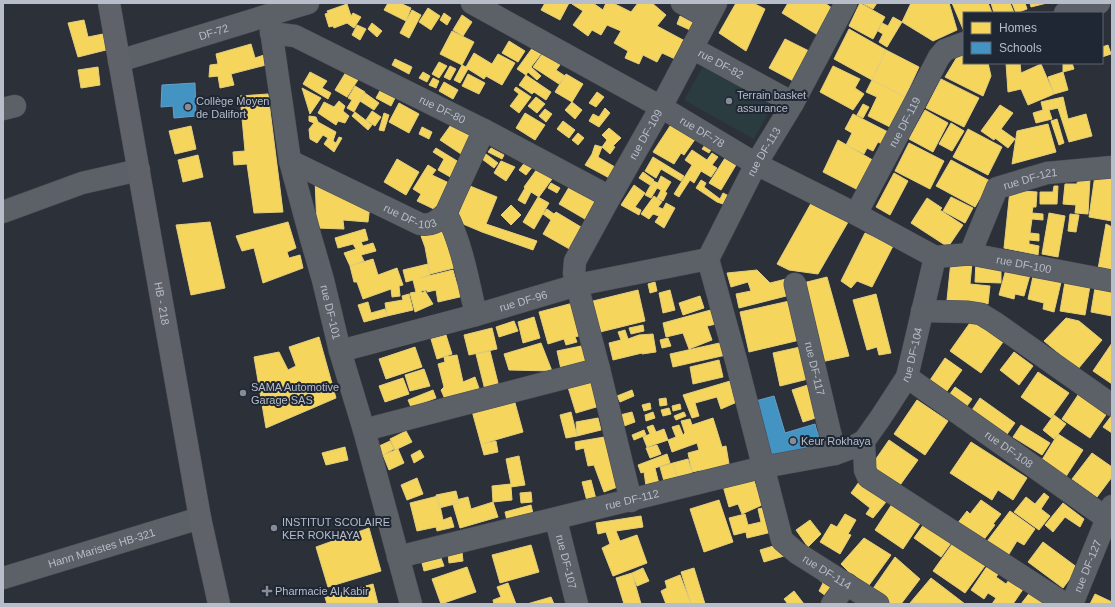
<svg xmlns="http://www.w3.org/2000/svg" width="1115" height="607" font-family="Helvetica,sans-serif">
<rect width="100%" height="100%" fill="#2c3139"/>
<path fill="#2a3c3f" d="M705,63L774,103L754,139L684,100Z"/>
<path fill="#f6d55c" stroke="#e3ce7d" d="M388,3L397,4L400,3L411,8L406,21L384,10Z
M545,3H569L560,20L541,10Z
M572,3H593L603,10L606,3H613L631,12L638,3H652L666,15L657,26L685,41L675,59L662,53L657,62L643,55L639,64L625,58L628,51L614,43L621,31L607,25L601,35L592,30L588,36L573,25L583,11L572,4Z
M736,3H753L765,9L746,51L719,33Z
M788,3H825L837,12L821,37L782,13Z
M860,3L885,17L873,39L849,26Z
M862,3H877L873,9Z
M911,3H949L957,30L933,41L902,22Z
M952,3H988L992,13H964L963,29Z
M991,3H1010L1014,13H994Z
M1012,3H1025L1027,9L1016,13Z
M1030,3H1047L1031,7Z
M347,4L351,16L353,13L361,17L354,28L347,23L334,28L333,26L329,27L325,14L328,13L327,11Z
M428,8L440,16L431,30L419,22Z
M412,10L421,15L409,38L400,33Z
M444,13L451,18L447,25L440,20Z
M462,15L472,22L463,36L453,30Z
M680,16L694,23L690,30L677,24Z
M893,17L902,22L887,47L879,42L883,34L878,31L882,23L888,26Z
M84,20L88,37L103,34L106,50L78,57L68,23Z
M372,23L382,31L377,37L368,29Z
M357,25L366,29L360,40L352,35Z
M849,29L886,50L872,80L834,59Z
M452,31L474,42L462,65L440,54Z
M785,39L813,53L797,83L769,68Z
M509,41L525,51L518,62L502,53Z
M251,44L255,58L264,55L266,65L231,74L234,85L220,88L218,76L209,77L210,65L218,64L216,54Z
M1108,45L1111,54L1102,57V47Z
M533,47L541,54L531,67L541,76L537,80L528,72L526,75L517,69Z
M963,47L964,63H988L991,76L983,96L945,77Z
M886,50L919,67L905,97L872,80Z
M474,53L492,64L498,54L515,63L502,85L486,76L484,79L468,69L460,83L454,80L462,65L466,67Z
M543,53L560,65L556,70L565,76L559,84L533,67Z
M395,59L412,67L409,74L392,65Z
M439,62L447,66L439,78L432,74Z
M1006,63H1020L1021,73L1041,64L1054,94L1028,105L1021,89L1008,92Z
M1063,63H1072L1074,69L1063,72Z
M450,66L456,69L450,80L444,77Z
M833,66L860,79L855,88L864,94L853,110L820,92Z
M98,67L100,85L81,88L78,70Z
M349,67L361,75L347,97L335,90Z
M310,72L327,81L322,88L331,93L328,99L303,84Z
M423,72L430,76L427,82L419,78Z
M1063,72L1068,90L1054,94L1048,77Z
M468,74L485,83L479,94L462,86Z
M566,74L583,84L572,102L555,92Z
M526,75L551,92L546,100L534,92L532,94L519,85Z
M433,78L439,81L436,88L429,85Z
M941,79L979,98L964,127L926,108Z
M872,80L909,99L894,129L868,116L877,97L866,92Z
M444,82L458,90L453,99L439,91Z
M355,86L365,92L354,112L347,108L352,100L348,98Z
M382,87L397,94L391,106L376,98Z
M516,87L531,97L519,113L510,106L519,94L514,90Z
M302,88L321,98L310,114Z
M597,92L604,97L596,107L589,103Z
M365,93L379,103L374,110L360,101Z
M268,94L283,212L254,213L247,164L234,165L233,152L245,151L240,96Z
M536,97L545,104L537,113L528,106Z
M1063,97L1068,119L1086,114L1092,136L1069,142L1058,108L1049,110L1052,119L1036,123L1033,113L1043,110L1041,102Z
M339,101L345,106L343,111L349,116L345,123L338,121L336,125L318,113L324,102L334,107Z
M572,102L582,110L575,119L565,110Z
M399,103L419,114L409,133L389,122Z
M863,104L869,107L863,118L857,115Z
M1000,105L1013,113L1001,129L1015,139L1008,148L995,138L994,140L981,131Z
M605,108L610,113L599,127L589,121L593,114L599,117Z
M545,109L552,114L546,122L539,116Z
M925,110L948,123L933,152L909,139Z
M372,111L381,117L375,126L366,120Z
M355,112L372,125L368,130L352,116Z
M384,113L389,115L384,131L379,130Z
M525,113L545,125L535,140L516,128Z
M853,114L890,133L884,145L878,142L873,151L867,148L864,154L846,145L852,133L845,129Z
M309,116L316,117L318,122L336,132L333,141L336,143L339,137L342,138L334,152L324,144L328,138L323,135L317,143L310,139L309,129L314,123L309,121Z
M1057,119L1064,143L1059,145L1051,121Z
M563,121L575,130L569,138L557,129Z
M453,122L477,138L464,156L440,140Z
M672,123L696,138L684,155L681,153L674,164L653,152Z
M951,123L964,131L952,151L939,144Z
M1048,124L1056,152L1012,164L1017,131Z
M191,126L196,149L175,154L169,131Z
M422,127L432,132L429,139L419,134Z
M609,128L621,138L613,146L615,147L610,154L602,147L607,140L602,135Z
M968,129L1002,147L988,175L953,157Z
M578,133L584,138L578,145L572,140Z
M838,140L876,162L860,191L823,172Z
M708,141L714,145L709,153L702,149Z
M909,143L944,161L930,189L895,171Z
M595,145L602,147L598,157L620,170L615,181L585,165L592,154Z
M436,148L462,164L454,179L438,170L444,159L433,152Z
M491,148L504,155L502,159L488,152Z
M692,150L707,160L712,153L718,157L712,165L717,168L711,177L701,171L694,183L690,180L679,197L674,194L692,165L685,160Z
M486,154L498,163L494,168L482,159Z
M198,155L203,177L183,182L178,160Z
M653,157L684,176L681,181L661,169L656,178L645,171Z
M725,158L736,165L721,190L709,183Z
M397,159L419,172L406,195L384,182Z
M951,160L990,181L975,207L936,186Z
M501,161L515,167L506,181L494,173Z
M526,161L533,166L526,175L519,170Z
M428,165L436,170L432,175L449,183L436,210L417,201L421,194L413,189Z
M537,169L552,179L539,197L531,192L525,204L518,200L525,188L524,187Z
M643,172L654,180L650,185L639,178Z
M894,173L908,181L890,215L876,207Z
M1095,175L1112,178V221L1089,217Z
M661,176L671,182L665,192L667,193L663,201L657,198L661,190L657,188L651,198L645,195L653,181L658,183Z
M1078,178L1090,179L1088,214L1075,213L1076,205L1063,204L1065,184H1077Z
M315,179L370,205L368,222L343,220L344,229L317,228Z
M701,180L706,183L704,187L720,199L723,193L731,197L726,205L717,202L696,188Z
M551,183L560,188L557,193L548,188Z
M571,184L602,203L590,222L559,204Z
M634,185L645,193L635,207L641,210L639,215L621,205Z
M470,186L497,197L486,224L537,241L533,250L482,232L456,221Z
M1054,186H1058L1057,204H1040V192H1053Z
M1010,190L1037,192L1036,207H1033L1032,213L1043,214V220L1032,219L1030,233L1039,234V241L1029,240V244L1039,246L1038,255L1004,248Z
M654,196L662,202L658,207L663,209L666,203L675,208L664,228L655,222L659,216L653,214L649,219L641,214Z
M538,197L549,203L534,229L523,222Z
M951,197L973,208L965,223L943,211Z
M814,198L851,217L818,274L789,270L777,264Z
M927,198L942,208L940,210L963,225L948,247L911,223Z
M511,205L521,215L511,225L501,215Z
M547,209L554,214L556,212L586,230L573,251L543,234L551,220L543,214Z
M1049,213L1065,216L1058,257L1042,254Z
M1070,214L1079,215L1076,232L1068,231Z
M210,222L225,288L191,295L176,225Z
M288,222L296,248L287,252L289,258L300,255L303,268L263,283L254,248L242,251L236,236Z
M1106,224L1112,227V272L1098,269Z
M365,229L368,240L361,242L363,246L373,243L376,251L361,255L364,261L350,266L344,253L356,249L353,244L338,248L335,238Z
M446,231L458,267L430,274L425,247L421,236Z
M865,233L893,246L872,287L857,281L851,288L841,281Z
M373,259L378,275L397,268L403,285L399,286L400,296L392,297L391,289L363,299L357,282H354L350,266Z
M976,260L1001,263V283L975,282Z
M951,261L972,263L970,284L990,286L988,304L947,300Z
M428,264L430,275L420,278L453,270L457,284L461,283L464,296L438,302L436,290L427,292V290L421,291L422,293L425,291L433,304L415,312L410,293L416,292L413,280L406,282L403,270Z
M1006,269L1030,275L1024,296L1015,294L1014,299L999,295Z
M757,270L770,283L786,279L790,295L739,308L736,294L751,291L748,282L731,287L727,273Z
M1034,272L1062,278L1054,312L1043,309L1044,303L1028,299Z
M827,277L849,356L821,362L803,283Z
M655,282L657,291L650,293L648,284Z
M1065,282L1090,286L1085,315L1060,311Z
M1096,282L1112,285V316L1091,312Z
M638,290L645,321L596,333L589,302Z
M670,290L675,310L663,313L659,293Z
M409,294L413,310L387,316L385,303L403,300L402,296Z
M876,294L891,353L879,355L877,347L867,350L853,300Z
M700,296L704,308L683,315L679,303Z
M794,300L804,339L749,352L740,312Z
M368,302L371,313L385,309L387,316L364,322L358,305Z
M577,302L585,334L575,337L577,342L566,345L564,339L548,344L539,312Z
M718,308L721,323L707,326L712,340L689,349L683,333L666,337L663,323Z
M534,317L540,338L523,343L518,322Z
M1066,318L1079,321L1102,340L1078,369L1044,341Z
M972,320L1003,342L981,373L950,351Z
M514,321L518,331L499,337L496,327Z
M643,325L644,331L631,334L629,328Z
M492,328L497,349L469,355L464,335Z
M625,330L628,339L639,335L653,334L656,352L642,354V353L613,360L609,343L621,340L618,332Z
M446,335L452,354L437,359L431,339Z
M319,337L336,398L266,428L254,357L279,352L288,370L296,366L289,347Z
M668,338L671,346L662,348L660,340Z
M724,342L726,355L673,367L670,354Z
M541,343L552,371L509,370L504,354Z
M1112,343V384L1093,371Z
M586,345L590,362L561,369L557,351Z
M415,347L422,367L386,379L379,359Z
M800,347L808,379L780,386L773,353Z
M490,351L499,387L485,390L476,354Z
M1014,352L1033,366L1019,385L1000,370Z
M457,355L463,382L475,377L480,391L447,404L441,390L444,387L438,364L445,362L444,357Z
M945,358L962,370L942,398L926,386Z
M719,360L723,377L693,384L690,367Z
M424,369L430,386L410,391L405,375Z
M1038,372L1069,393L1051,418L1021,397Z
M594,375L603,405L576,413L567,384Z
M403,378L409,394L385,402L379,386Z
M737,379L740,389L732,392L737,402L721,409L717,397L695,403L699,416L692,418L683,395Z
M811,384L822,416L803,422L792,390Z
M955,387L972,399L964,410L947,398Z
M433,390L436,398L411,407L408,400Z
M632,390L634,396L620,402L617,396Z
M1080,392L1108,412L1090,438L1062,419Z
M666,398L667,405L660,406L659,399Z
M980,398L1015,423L1005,437L970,413Z
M514,399L523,432L481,444L472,411Z
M917,400L948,421L925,455L894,434Z
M650,403L651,409L644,411L642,405Z
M680,404L681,409L673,411L672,406Z
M669,408L671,414L663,416L661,410Z
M571,412L577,436L566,438L560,415Z
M632,412L635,422L624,426L620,415Z
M653,412L655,418L646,421L645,415Z
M684,412L686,416L676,420L674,416Z
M1054,415L1066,424L1054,439L1043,430Z
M1112,415V433L1103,427Z
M598,418L601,430L577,436L576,422Z
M713,418L722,447L726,446L730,470L702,474V470L692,472L688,453L699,450L697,443L672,452L668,440L676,437L672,427L679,425L683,435L685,433L681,421L690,419L692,425Z
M653,425L656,432L664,429L668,440L647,447L643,437L650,434L647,427Z
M1021,425L1050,443L1042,455L1013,437Z
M644,430L646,435L634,440L632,435Z
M406,431L412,442L395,450L390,439Z
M1058,434L1083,450L1065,478L1040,463Z
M610,436L620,486L604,492L594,465L588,466L584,448L576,450L575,442Z
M889,440L918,460L898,488L869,469Z
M390,441L394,449L381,456L377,447Z
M496,441L498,452L484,455L481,444Z
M971,442L1027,478L1013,500L998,490L992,500L950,473Z
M657,445L661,454L650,458L646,448Z
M345,447L348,460L326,465L322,453Z
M398,449L404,463L389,470L383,455Z
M420,450L424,457L414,463L411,455Z
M1092,453L1112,467V477L1097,497L1072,479Z
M667,454L670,463L655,468L659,484L646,486L644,472L641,473L638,465Z
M519,456L525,485L511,487L512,500L493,502L492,486L511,484L506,459Z
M688,459L692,473L677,477L673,463Z
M673,463L677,477L664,481L660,467Z
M753,477L762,505L742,514L738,504L729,507L723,486Z
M417,478L423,494L407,500L401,485Z
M591,480L596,499L587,501L582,482Z
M859,482L886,502L873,518L866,514L870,508L851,493Z
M456,491L459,503L439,508L436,495Z
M531,492L532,502L521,503L520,493Z
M1044,493L1049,497L1041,509L1050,516L1039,530L1014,512L1026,497L1035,504Z
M438,496L443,520L451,517L454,527L437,531L436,527L417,531L410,503Z
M468,497L471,509L493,502L498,517L460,528L452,501Z
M719,500L733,542L704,552L690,509Z
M981,500L1001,514L993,524L995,525L979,546L954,528L967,511L970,514Z
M894,501L923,519L903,549L875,530Z
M1063,503L1084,519L1080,527L1065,517L1053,532L1045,525Z
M531,505L534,518L508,525L505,512Z
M766,507L772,532L747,538L746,532L734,535L729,518L745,514L748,525L761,522L758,509Z
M1010,511L1035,529L1024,545L1017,541L1006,559L985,544Z
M845,514L856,520L848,534L851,535L840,554L820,542L831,524L837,527Z
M641,516L643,527L616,531L620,541L637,535L647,563L613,576L602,548L610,544L606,532L598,534L596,523Z
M929,517L956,536L941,557L914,538Z
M810,520L821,534L808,547L796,530Z
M369,528L381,571L328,587L316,547Z
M864,538L891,555L867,588L846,576L848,571L841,564Z
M955,540L987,563L965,593L933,571Z
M1043,542L1078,568L1063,588L1028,562Z
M780,544L784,556L764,562L760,550Z
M531,545L539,572L500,583L492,555Z
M462,552L463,561L449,563L448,554Z
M895,557L920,579L901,604H891L872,590Z
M441,558L444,566L424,571L422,563Z
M992,559L1004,566L996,577L1006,584L1014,573L1028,582L1013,604H992L996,598L988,593L984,599L971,590Z
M467,567L476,592L441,604L432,579Z
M643,568L649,581L637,586L632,573Z
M694,568L705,604H691L681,572Z
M809,571L838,585L829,598L819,591L823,583Z
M632,573L641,604H624L616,578Z
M680,575L691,604H666L661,591L667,588L665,581Z
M931,578L965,604L910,603Z
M508,583L516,604H494L493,600L501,597L497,587Z
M373,584L378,604H327L325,597Z
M794,591L804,604H788L784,599Z
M1031,591L1050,604H1021Z
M1095,594L1112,602V604H1090Z
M551,597L554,604H527Z"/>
<path fill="#4393c3" stroke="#66a0c5" d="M195,83L196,116L174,118L173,106L161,107L162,85Z
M774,396L785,433L815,424L817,432L823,431L827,446L768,462L752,402Z"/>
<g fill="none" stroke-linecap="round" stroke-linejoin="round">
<g stroke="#4a4d54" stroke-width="23">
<g id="minor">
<path id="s1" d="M472,3L661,107L756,164L856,214L935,257"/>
<path d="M682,3L708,18"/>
<path d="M1065,13L1099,3"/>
<path id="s2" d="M269,16L290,161L310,235L323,280L340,351L364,430L411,604"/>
<path id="s3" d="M271,33L295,36L484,130L610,197"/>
<path id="s4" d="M692,48L793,103"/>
<path id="s5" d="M119,61L308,3"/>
<path d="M3,109L15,106"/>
<path id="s6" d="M290,161L420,224C433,226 437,221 446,213L484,130"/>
<path d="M3,212L82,183L139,170"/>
<path d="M446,213C462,244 468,280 476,315"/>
<path id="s7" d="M856,214L939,57L945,50L964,43"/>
<path id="s8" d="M970,254L997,188L1047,173L1112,167"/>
<path id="s9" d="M935,257L970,254L1112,281"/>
<path id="s10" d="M708,259L737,364L782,540L797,553L878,604"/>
<path id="s11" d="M708,259L756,164L793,103L846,3"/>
<path id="s12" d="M795,284L835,454"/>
<path d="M922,311L968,312L981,314L994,322L1112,405"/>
<path id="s13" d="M340,351L476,315L577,285L708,259"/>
<path id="s14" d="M907,377L1112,522"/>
<path d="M364,430L599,369"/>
<path d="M864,441L865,470L868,477L1065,604"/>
<path id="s15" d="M631,501L599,369L577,285L574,273L575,261L610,197L661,107L716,3"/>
<path id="s16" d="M556,520L577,604"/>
<path id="s17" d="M398,557L764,467L835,454L849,449L864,441L881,417L907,377L935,257"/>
<path id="s18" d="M3,578L200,518"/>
<path d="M832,604L847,584"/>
<path id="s19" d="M1072,604L1112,506"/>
</g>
</g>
<g stroke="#4a4e56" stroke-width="23">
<g id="major">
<path id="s20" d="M109,3L200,518L219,604"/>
</g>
</g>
<use href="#minor" stroke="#5c6067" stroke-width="22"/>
<use href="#major" stroke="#5f6268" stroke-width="22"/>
</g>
<g fill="#868c97" stroke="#1f2734" stroke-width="1.5">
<circle cx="729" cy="101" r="4"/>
<circle cx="188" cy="107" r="4"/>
<circle cx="243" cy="393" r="4"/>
<circle cx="793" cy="441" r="4"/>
<circle cx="274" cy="528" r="4"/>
<path d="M265 585h4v4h4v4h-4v4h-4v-4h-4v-4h4z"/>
</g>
<g text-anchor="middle" stroke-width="4" stroke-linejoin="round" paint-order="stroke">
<g font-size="11" fill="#b7bdc9" stroke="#1f2734">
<text dy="4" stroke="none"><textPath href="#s5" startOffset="99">DF-72</textPath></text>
<text dy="4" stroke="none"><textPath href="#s4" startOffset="33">rue DF-82</textPath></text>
<text dy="4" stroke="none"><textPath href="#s3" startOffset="189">rue DF-80</textPath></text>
<text dy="4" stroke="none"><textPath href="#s7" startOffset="104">rue DF-119</textPath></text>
<text dy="4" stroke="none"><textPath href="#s1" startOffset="264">rue DF-78</textPath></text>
<text dy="4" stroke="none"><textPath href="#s15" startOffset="392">rue DF-109</textPath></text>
<text dy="4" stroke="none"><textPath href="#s11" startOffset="121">rue DF-113</textPath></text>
<text dy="4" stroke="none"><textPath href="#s8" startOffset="106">rue DF-121</textPath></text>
<text dy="4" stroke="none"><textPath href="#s6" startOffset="133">rue DF-103</textPath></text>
<text dy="4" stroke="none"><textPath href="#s9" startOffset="90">rue DF-100</textPath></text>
<text dy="4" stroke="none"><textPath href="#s13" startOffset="190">rue DF-96</textPath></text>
<text dy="4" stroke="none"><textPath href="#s20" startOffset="305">HB - 218</textPath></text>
<text dy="4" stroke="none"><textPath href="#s2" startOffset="303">rue DF-101</textPath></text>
<text dy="4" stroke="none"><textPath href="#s17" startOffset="581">rue DF-104</textPath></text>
<text dy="4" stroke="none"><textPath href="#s12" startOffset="87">rue DF-117</textPath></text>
<text dy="4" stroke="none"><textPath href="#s14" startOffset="125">rue DF-108</textPath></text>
<text dy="4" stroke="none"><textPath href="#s17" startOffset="241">rue DF-112</textPath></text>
<text dy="4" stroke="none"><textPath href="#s18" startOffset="103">Hann Maristes HB-321</textPath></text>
<text dy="4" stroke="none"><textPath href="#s16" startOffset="43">rue DF-107</textPath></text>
<text dy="4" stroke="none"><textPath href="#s19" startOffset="41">rue DF-127</textPath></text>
<text dy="4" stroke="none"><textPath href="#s10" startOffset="346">rue DF-114</textPath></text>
</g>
<g font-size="11" fill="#b7bdc9" stroke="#1f2734" text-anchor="start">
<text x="737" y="99">Terrain basket<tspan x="737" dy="13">assurance</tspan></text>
<text x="196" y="105">Collège Moyen<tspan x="196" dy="13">de Dalifort</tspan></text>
<text x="251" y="391">SAMA Automotive<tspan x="251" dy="13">Garage SAS</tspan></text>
<text x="801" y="445">Keur Rokhaya</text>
<text x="282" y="526">INSTITUT SCOLAIRE<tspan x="282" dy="13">KER ROKHAYA</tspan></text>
<text x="275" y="595">Pharmacie Al Kabir</text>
</g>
</g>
<rect width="1115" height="607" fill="none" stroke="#b7bdc9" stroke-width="8"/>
<rect x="963" y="12" width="140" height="52" fill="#1f2734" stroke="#5c6370"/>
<rect x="971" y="22" width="20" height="12" fill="#f6d55c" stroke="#5c6370"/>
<text x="999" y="32" font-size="12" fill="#b7bdc9">Homes</text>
<rect x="971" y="42" width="20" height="12" fill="#4393c3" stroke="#5c6370"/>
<text x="999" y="52" font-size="12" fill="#b7bdc9">Schools</text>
</svg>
